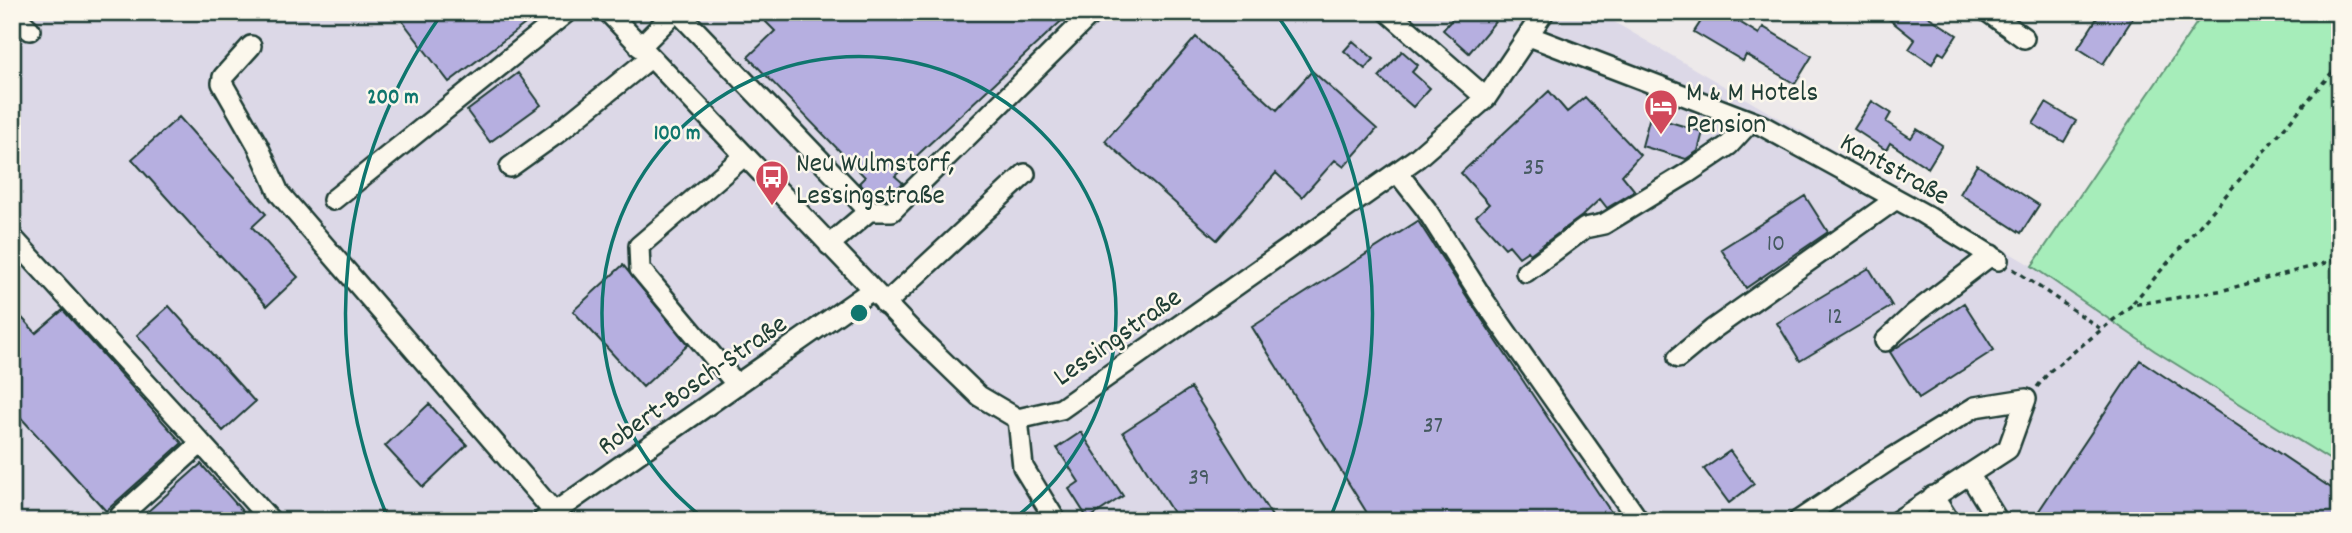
<svg xmlns="http://www.w3.org/2000/svg" width="2352" height="533" font-family="Dekko,sans-serif">
<rect width="100%" height="100%" fill="#ede9ea"/>
<filter id="ink" filterUnits="userSpaceOnUse"><feTurbulence type="fractalNoise" baseFrequency=".0143" numOctaves="2"/><feDisplacementMap in="SourceGraphic" scale="14" xChannelSelector="R" yChannelSelector="G"/><feConvolveMatrix kernelMatrix="1 2 1 2 8 2 1 2 1" color-interpolation-filters="sRGB"/></filter>
<g filter="url(#ink)">
<path fill="#dcd8e7" d="M12,12H1597L2032,266L2155,351L2340,466V521H12Z"/>
<path fill="#a6edba" stroke="#629577" stroke-width="2" d="M2204,12H2340V466L2155,351L2032,266Z"/>
<path fill="#b6afe0" stroke="#1f3d34" stroke-width="2" d="M408,12H517L525,24L449,82L400,18Z
M756,12H1071L895,176L903,183L886,199H875L859,183L865,177L748,57L775,31Z
M1458,12H1483L1495,22L1469,53L1443,30Z
M1707,12H1723L1759,34L1763,27L1812,56L1795,84L1746,55L1743,61L1694,32Z
M1880,12H1921L1957,35L1944,55L1939,52L1932,64L1909,49L1915,40Z
M2101,12H2125L2133,18L2103,64L2078,48Z
M1196,37L1277,110L1312,71L1377,129L1344,167L1335,160L1302,197L1276,173L1217,240L1105,141Z
M1353,41L1374,59L1365,69L1344,51Z
M1402,51L1418,65L1412,72L1430,88L1413,107L1379,77Z
M518,73L541,105L490,142L467,111Z
M1549,91L1567,112L1585,97L1640,155L1622,175L1635,191L1607,208L1600,199L1582,216L1530,254L1528,251L1519,257L1509,245L1505,248L1476,216L1489,204L1461,173Z
M1872,101L1891,113L1886,122L1911,138L1917,129L1942,145L1928,168L1890,143L1886,150L1854,129Z
M2046,103L2076,121L2064,142L2033,124Z
M1650,116L1703,132L1698,151L1686,159L1642,146Z
M179,117L266,214L252,227L298,277L267,306L220,255L219,256L132,159Z
M1977,165L2039,205L2021,233L1960,194Z
M1805,196L1828,232L1746,288L1721,249Z
M1418,221L1473,306L1617,521H1372L1252,327Z
M623,265L688,345L643,387L573,311Z
M1869,268L1892,306L1800,361L1777,323Z
M1964,303L1994,350L1919,398L1890,352Z
M169,306L255,402L223,431L137,335Z
M12,307L36,333L63,310L182,443L106,511L12,408Z
M2140,360L2340,494V521H2032Z
M1191,388L1275,521H1178L1123,432Z
M429,404L467,445L423,487L385,446Z
M1081,432L1123,496L1088,519L1069,489L1079,482L1057,448Z
M1730,451L1754,484L1729,503L1704,469Z
M201,464L251,521H137Z"/>
<g fill="none" stroke-linecap="round" stroke-linejoin="round">
<g stroke="#1f3d34" stroke-width="24">
<path id="minor" d="M608,12L915,334L979,396L1018,419L1061,409L1417,158L1486,98L1544,12
M678,12L869,211
M1388,12L1486,98
M1988,12L2024,38
M12,13L30,30
M1529,36L1761,125L1922,213L1998,260
M251,46L223,77L222,83L258,146L279,193L554,512
M640,47L675,12
M510,167L556,134L650,58
M1397,172L1426,209L1483,299L1639,521
M333,200L567,12
M12,237L201,443L120,516
M829,245L869,211H892L1093,12
M1526,272L1585,228L1604,224L1686,174L1729,145L1751,121
M885,304L1025,174
M1885,341L1915,313L1991,255
M1678,358L1713,329L1896,199
M737,385L640,269L639,246L744,156
M1018,419L1023,467L1056,521
M201,443L271,521
M1969,474L1998,521
M1933,496L1949,521
M542,521L872,290
M1798,521L1894,457L1975,407L2026,399L2008,449L1897,521"/>
</g>
<path stroke="#1f3d34" stroke-width="3.5" stroke-dasharray="5 5" stroke-linecap="butt" d="M2013,269L2101,329
M2133,303L2340,63
M2037,387L2050,371L2132,305L2224,290L2340,259"/>
<use href="#minor" stroke="#fbf7ec" stroke-width="19"/>
</g>
</g>
<g fill="none" stroke="#0f766e" stroke-width="3.5">
<path d="M706 520A257 257 0 1 1 1012 520"/>
<path d="M388 518A514 514 0 0 1 441 15M1277 15A514 514 0 0 1 1330 518"/>
</g>
<defs>
<g id="hotel-pin" transform="scale(1.75)"><path d="M0 17L-7.5 6A9.5 9.5 0 1 1 7.5 6Z" fill="#d1495b" stroke="#fbf7ec"/><path d="M-6-4.5h1.5V1H6V5H4.5V3h-9V5H-6ZM-4 0a1.8 1.8 0 1 1 3.6 0ZM.5 0V-2.5h3Q6-2.5 6 0Z" fill="#fff"/></g>
<g id="bus-pin" transform="scale(1.75)"><path d="M0 17L-7.5 6A9.5 9.5 0 1 1 7.5 6Z" fill="#d1495b" stroke="#fbf7ec"/><path d="M-5-6H5V4H4V6H2V4H-2V6H-4V4H-5ZM-3.5-4V0h7V-4ZM-3.5 1.2v1.5H-2V1.2ZM2 1.2v1.5H3.5V1.2Z" fill="#fff"/></g>
</defs>
<g fill-rule="evenodd">
<use href="#hotel-pin" x="1661" y="106"/>
<use href="#bus-pin" x="772" y="177"/>
</g>
<g text-anchor="middle" stroke-width="5" stroke-linejoin="round" paint-order="stroke">
<g font-size="24" fill="#455a5f">
<text x="1534" y="174">35</text>
<text x="1776" y="250">10</text>
<text x="1835" y="323">12</text>
<text x="1433" y="432">37</text>
<text x="1199" y="484">39</text>
</g>
<g font-size="28" fill="#1f3d34" stroke="#fbf7ec" text-anchor="start">
<text x="1686" y="100">M &amp; M Hotels<tspan x="1686" dy="32">Pension</tspan></text>
<text x="796" y="171">Neu Wulmstorf,<tspan x="796" dy="32">Lessingstraße</tspan></text>
</g>
<g font-size="28" fill="#1f3d34" stroke="#fbf7ec">
<text transform="translate(1896 167) rotate(29)" y="10">Kantstraße</text>
<text transform="translate(1116 335) rotate(-35)" y="10">Lessingstraße</text>
<text transform="translate(691 383) rotate(-35)" y="10">Robert-Bosch-Straße</text>
</g>
</g>
<circle cx="859" cy="313" r="10" fill="#0f766e" stroke="#fbf7ec" stroke-width="3.5"/>
<g font-size="21" text-anchor="middle" font-weight="bold" fill="#0f766e" stroke="#fbf7ec" stroke-width="5" stroke-linejoin="round" paint-order="stroke">
<text x="393" y="103">200 m</text>
<text x="677" y="139">100 m</text>
</g>
<rect width="2352" height="533" fill="none" stroke="#fbf7ec" stroke-width="42"/>
<rect x="21" y="21" width="2310" height="491" fill="none" stroke="#1f3d34" stroke-width="2.5" filter="url(#ink)"/>
</svg>
